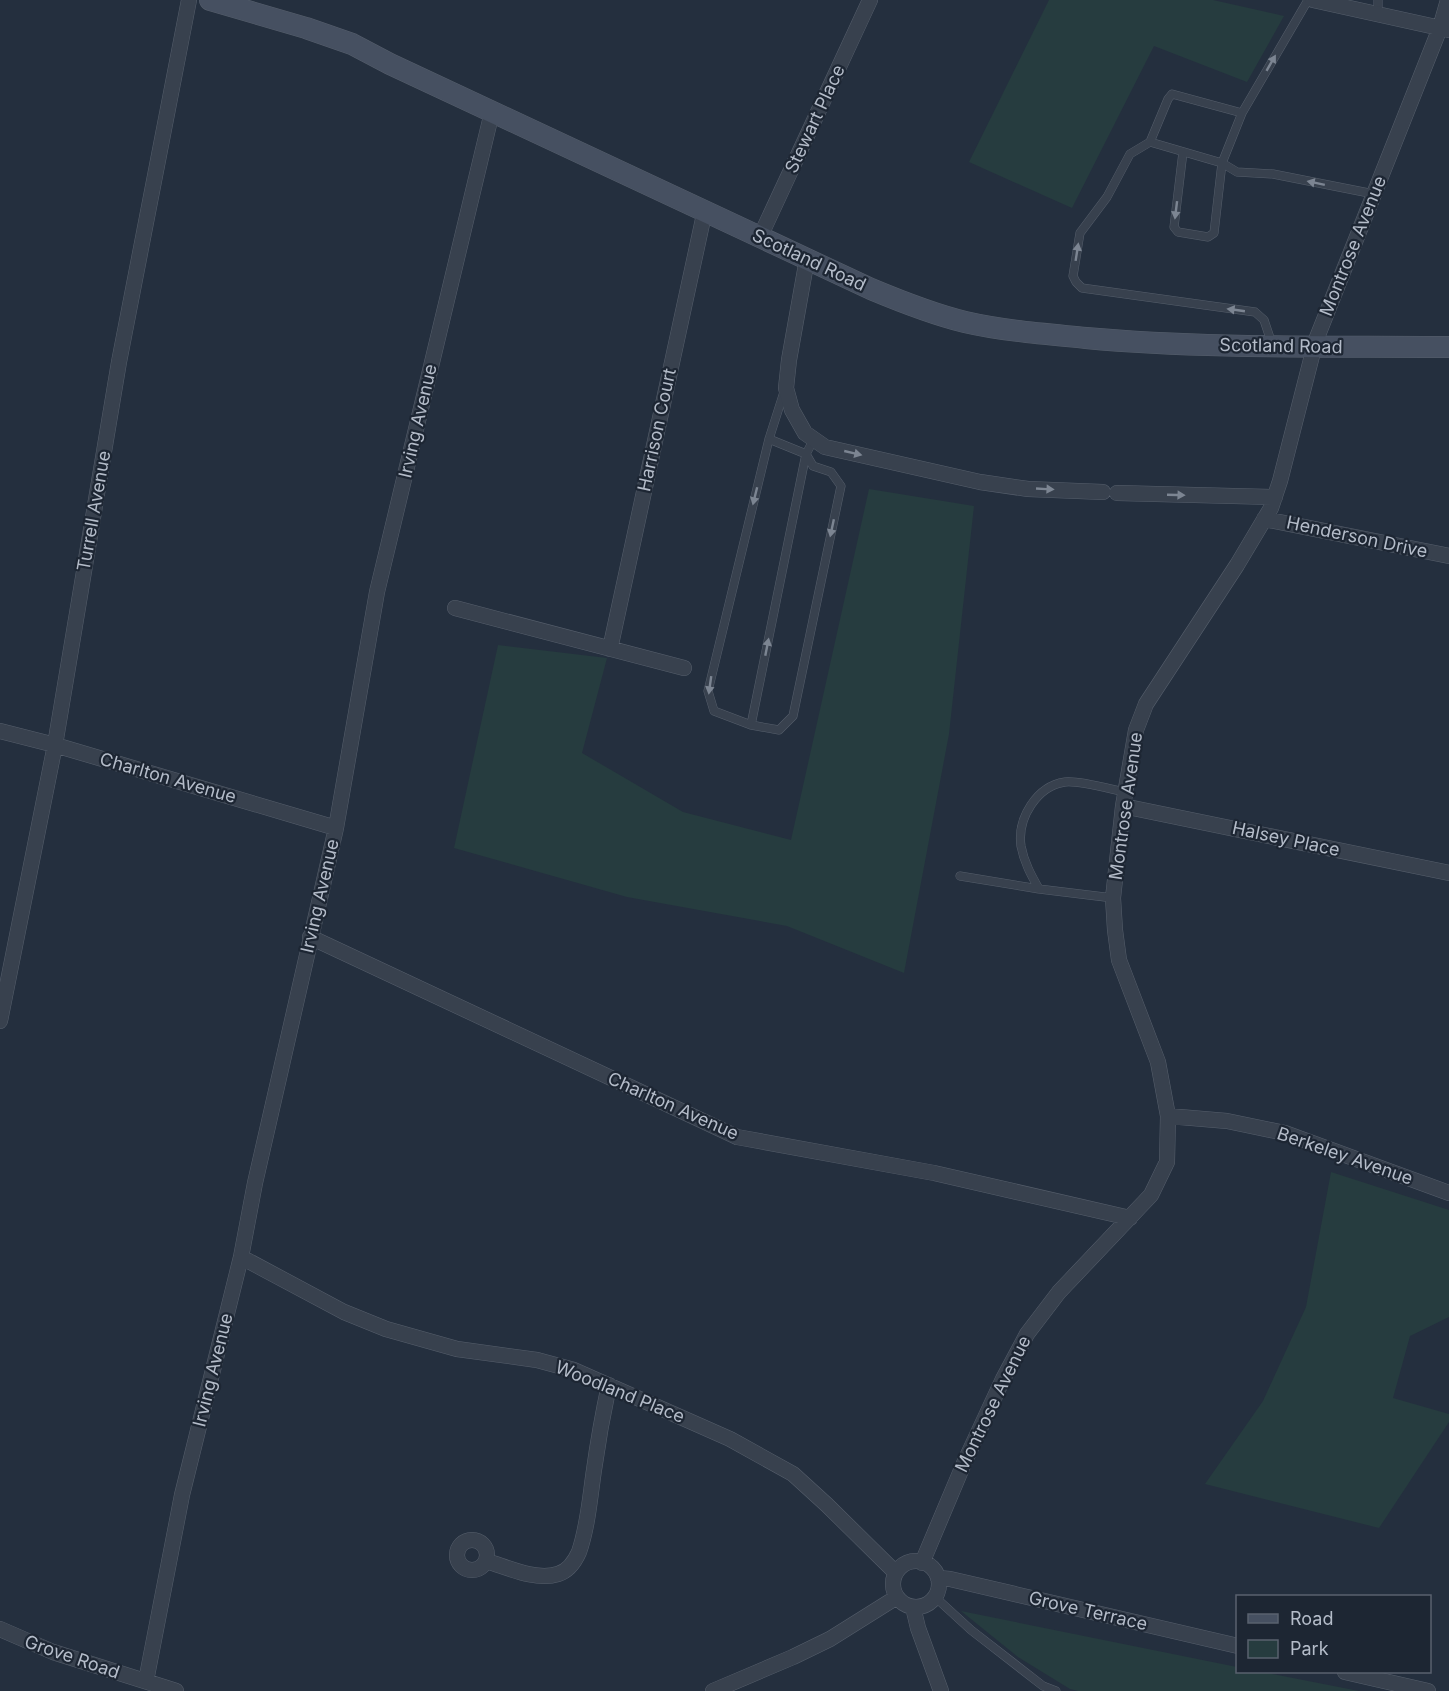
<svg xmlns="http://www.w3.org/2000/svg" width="1449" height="1691" font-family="Inter,sans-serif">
<rect width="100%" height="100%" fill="#242f3e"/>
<path fill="#263c3f" d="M1049,0H1213L1284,16L1247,82L1154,46L1072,208L969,162Z
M869,489L974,506L949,734L904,973L787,926L627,897L454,848L498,645L607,658L582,753L683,812L791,840Z
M1331,1172L1449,1210V1317L1410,1336L1393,1398L1449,1414V1422L1379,1528L1205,1484L1263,1401L1306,1307Z
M961,1611L1237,1667L1238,1672H1262L1359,1691H1078L1070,1689L1018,1657Z"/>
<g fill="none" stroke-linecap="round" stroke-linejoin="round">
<g stroke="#565f6c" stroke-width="9">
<path id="service" d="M1378,15V0
M1242,113L1172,94L1168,99L1150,142L1130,154L1107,197L1080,233L1073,276L1076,282L1082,288L1255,312L1264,320L1272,344
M1150,142L1222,163L1242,113L1308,0
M1183,152L1174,227L1178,232L1208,237L1214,233L1222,163L1237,172L1273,174L1374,194
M769,439L806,454L813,466L831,472L841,486L793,716L779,730L751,725L714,711L708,691L769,439L784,392
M751,725L806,454L814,439
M960,876L1039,889L1113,898
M1039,889C1031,875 1024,862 1021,846C1017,818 1037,786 1065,782C1078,780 1110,789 1125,792
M935,1597L971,1630L1043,1686L1056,1691"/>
</g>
<g stroke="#565f6c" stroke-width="16">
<path id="minor" d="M1313,0L1449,30
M760,237L870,0
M807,259L789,360L786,388L792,410L805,433L825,447L980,482L1028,489L1103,492
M1117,493L1275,497
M1264,519L1449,556
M455,608L684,668
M610,649L705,210
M0,731L55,745L336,828
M1123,806L1449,873
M310,937L737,1137L934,1173L1130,1218
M0,1021L55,745L119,362L189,0
M1168,1116L1227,1121L1285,1133L1449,1193
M241,1257L344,1312L386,1329L457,1349L537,1360L574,1370L730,1439L793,1474L827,1505L896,1573
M457 1555a15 15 0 1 1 30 0a15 15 0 1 1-30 0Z
M486,1561C507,1567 535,1581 558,1574C568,1571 575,1561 579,1552C588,1526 590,1497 594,1470C598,1441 603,1413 609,1385
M893 1584a23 23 0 1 1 46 0a23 23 0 1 1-46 0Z
M922,1563L965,1461L1003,1379L1027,1334L1059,1292L1151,1195L1167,1162L1168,1116L1158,1062L1119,960L1115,930L1113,898L1123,806L1136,730L1146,704L1237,565L1271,508L1280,481L1316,340L1440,28L1448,0
M938,1578L950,1579L1238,1646
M913,1607L918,1628L941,1691
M0,1629L53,1652L176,1691
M1345,1672L1428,1691
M146,1681L182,1495L241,1257L255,1183L336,828L377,592L492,112
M713,1691L793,1657L830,1639L897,1597"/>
</g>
<g stroke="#565f6c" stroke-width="22">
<path id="secondary" d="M210,0L306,28L352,44L390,64L871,289C902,302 932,314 965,322C1004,331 1046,334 1086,338C1207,349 1328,346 1449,347"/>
</g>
<use href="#service" stroke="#38414e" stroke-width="8"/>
<use href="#minor" stroke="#38414e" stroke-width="15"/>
<use href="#secondary" stroke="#465061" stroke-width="21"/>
</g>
<defs><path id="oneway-solid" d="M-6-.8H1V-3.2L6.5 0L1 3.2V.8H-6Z" transform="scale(1.5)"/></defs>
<g fill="#7c8592">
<use href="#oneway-solid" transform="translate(1271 63) rotate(-60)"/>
<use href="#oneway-solid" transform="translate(1316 183) rotate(-168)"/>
<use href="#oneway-solid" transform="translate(1176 210) rotate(97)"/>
<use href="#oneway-solid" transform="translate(1077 252) rotate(-81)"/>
<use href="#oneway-solid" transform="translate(1236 310) rotate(-172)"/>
<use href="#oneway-solid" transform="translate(853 453) rotate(13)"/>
<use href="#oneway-solid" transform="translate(1045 489) rotate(3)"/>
<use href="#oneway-solid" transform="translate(1176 495) rotate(2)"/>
<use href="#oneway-solid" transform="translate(755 496) rotate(104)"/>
<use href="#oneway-solid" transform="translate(832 528) rotate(102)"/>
<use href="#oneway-solid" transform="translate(767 647) rotate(-79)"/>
<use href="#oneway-solid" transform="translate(710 685) rotate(98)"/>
</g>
<g text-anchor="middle" stroke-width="4.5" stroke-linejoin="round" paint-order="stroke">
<g font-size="18" fill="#b4bcc9" stroke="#1d2633">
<text transform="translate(815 119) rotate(-65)" y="6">Stewart Place</text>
<text transform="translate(1353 246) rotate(-68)" y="6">Montrose Avenue</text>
<text transform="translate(809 260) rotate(25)" y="6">Scotland Road</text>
<text transform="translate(1281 346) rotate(1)" y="6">Scotland Road</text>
<text transform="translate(418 421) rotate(-77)" y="6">Irving Avenue</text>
<text transform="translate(657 430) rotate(-78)" y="6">Harrison Court</text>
<text transform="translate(94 511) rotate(-80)" y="6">Turrell Avenue</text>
<text transform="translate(1357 537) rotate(12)" y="6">Henderson Drive</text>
<text transform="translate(168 778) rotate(16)" y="6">Charlton Avenue</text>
<text transform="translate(1126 806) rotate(-82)" y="6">Montrose Avenue</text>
<text transform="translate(1286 839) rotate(12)" y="6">Halsey Place</text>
<text transform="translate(320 896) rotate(-77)" y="6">Irving Avenue</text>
<text transform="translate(673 1106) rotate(24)" y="6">Charlton Avenue</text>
<text transform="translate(1345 1156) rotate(19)" y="6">Berkeley Avenue</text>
<text transform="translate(213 1370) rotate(-76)" y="6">Irving Avenue</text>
<text transform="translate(620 1392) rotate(22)" y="6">Woodland Place</text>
<text transform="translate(993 1404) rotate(-64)" y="6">Montrose Avenue</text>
<text transform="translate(1088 1611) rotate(13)" y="6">Grove Terrace</text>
<text transform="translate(72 1657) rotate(19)" y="6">Grove Road</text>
</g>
</g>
<rect x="1236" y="1595" width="195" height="78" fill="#1d2633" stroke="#59626f" stroke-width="1.5"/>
<rect x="1248" y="1614" width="30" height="9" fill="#465061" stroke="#59626f" stroke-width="1.5"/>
<text x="1290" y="1625" font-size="18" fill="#b4bcc9">Road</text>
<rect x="1248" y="1640" width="30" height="18" fill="#263c3f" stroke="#59626f" stroke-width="1.5"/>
<text x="1290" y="1655" font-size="18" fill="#b4bcc9">Park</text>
</svg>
